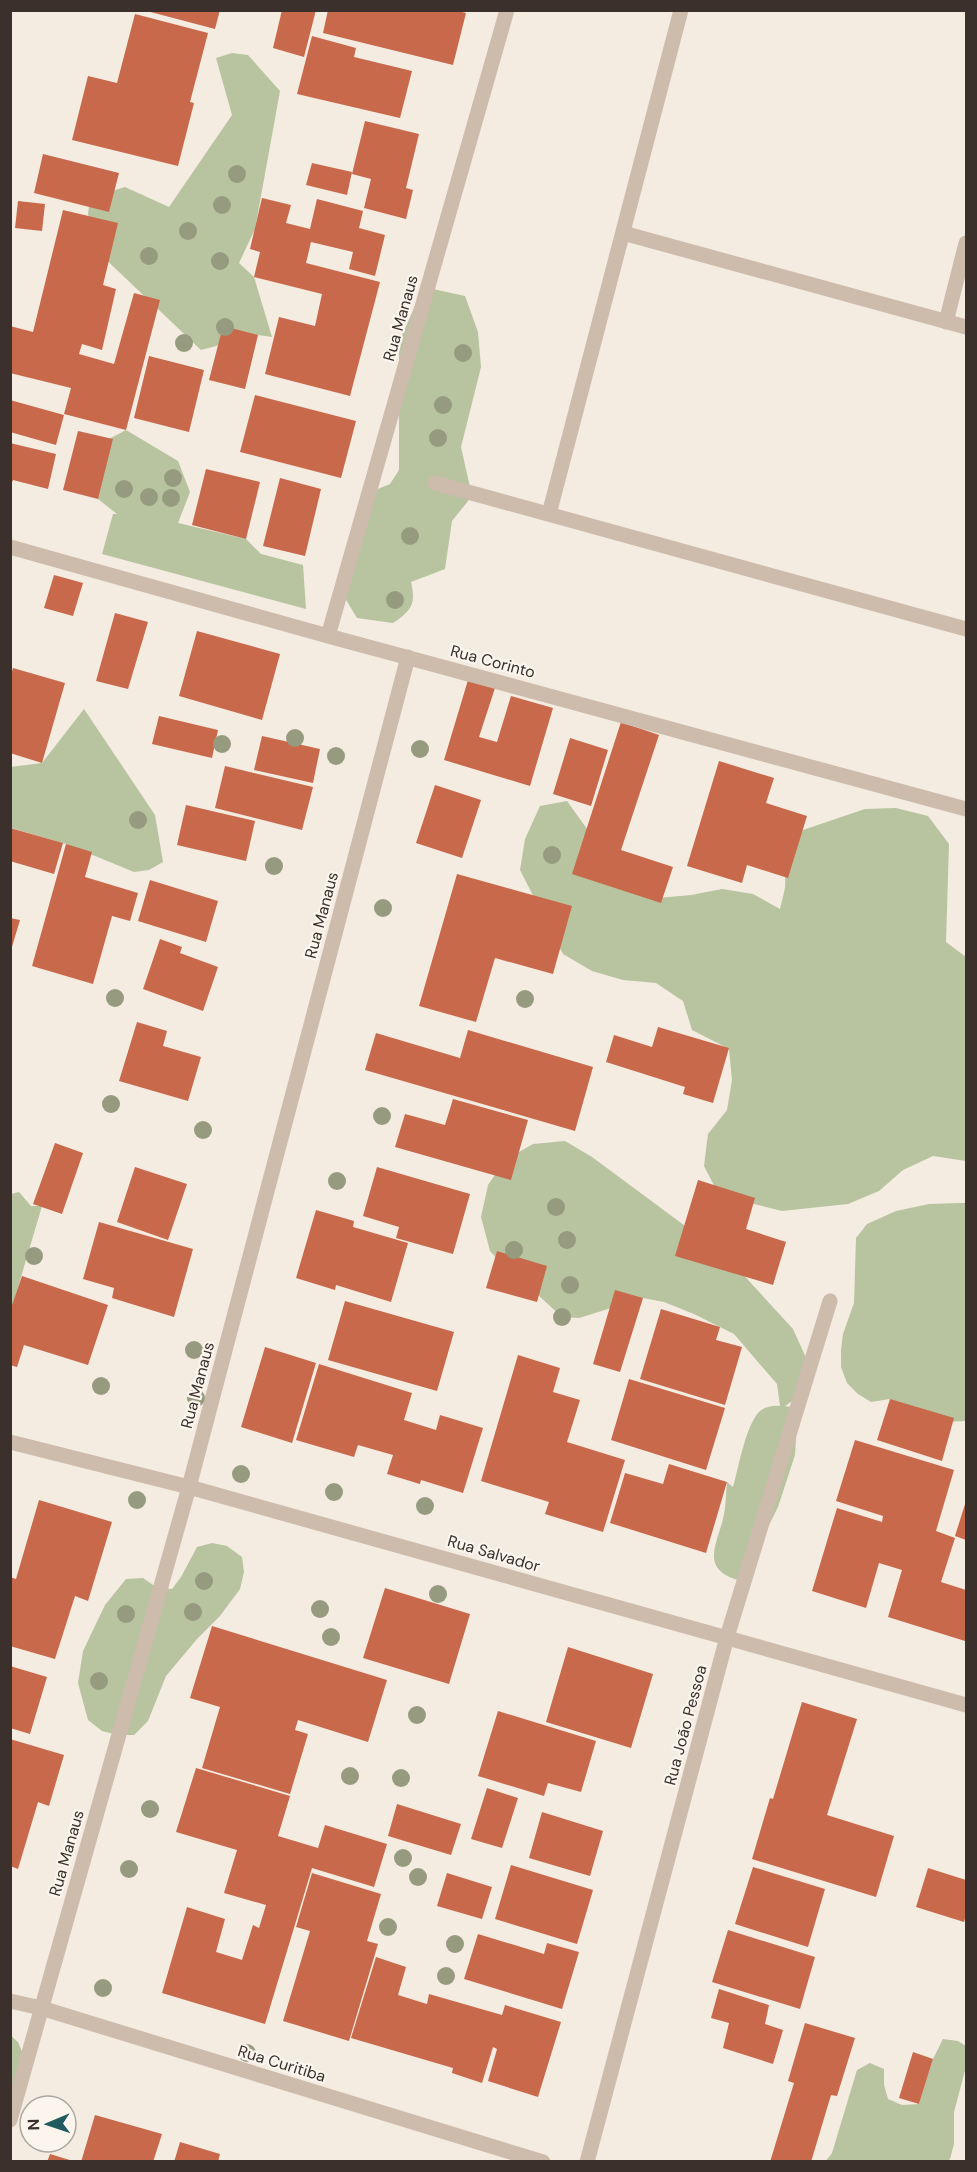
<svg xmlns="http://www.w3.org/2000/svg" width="977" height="2172" font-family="'DM Sans',sans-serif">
<rect width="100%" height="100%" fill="#f4ebe1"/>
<path fill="#b8c4a0" d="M232,53L248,55L280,91L255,229L239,263L254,277L272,337L258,335L201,350L97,251L88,214L90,198L125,187L169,207L232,115L216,58Z
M433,289L465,296L478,332L481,367L461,447L472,496L452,521L445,569L411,582C416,604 412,610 393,623L357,618L342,593L363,495L390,484L399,470V342L420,295Z
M126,430L178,461L190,492L178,523L246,539L261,554L303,565L306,609L102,554L113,514H117L98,499L84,476L109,439Z
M84,709L155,815L163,862L149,870L134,872L66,844L11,828L10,767L42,763Z
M567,801L628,886L658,898L691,895L722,889L753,894L780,909L785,888L786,855L803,830L865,809L896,808L928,816L949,844L946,942L966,957V1161L933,1156L903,1170L879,1191L848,1204L782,1211L719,1195L704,1166L708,1134L727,1110L732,1080L729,1049L692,1030L683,1001L656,983L623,980L592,971L563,954L520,870L525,839L540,806Z
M565,1141L592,1157L727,1257L793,1329L807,1360V1391L785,1406L790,1407L797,1422L795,1455L778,1507L741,1581C701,1570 715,1549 723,1519C726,1507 726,1494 727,1482L733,1487C739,1466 745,1429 758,1413C763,1407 773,1405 780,1406L777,1384L734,1334L694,1314L664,1302L643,1298L579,1318L562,1317L538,1295L511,1275L490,1251L481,1217L488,1185L505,1160L533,1144Z
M19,1192L31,1206H42L11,1311V1194Z
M960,1203H966V1421L923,1423L890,1399L871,1402L858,1394L847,1383L841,1367V1350L843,1334L854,1303L856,1238L867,1224L896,1211L929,1204Z
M212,1543L227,1546L242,1557L244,1572L240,1589L220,1616L197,1639L166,1676L148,1721L134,1735H118L102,1731L88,1720L78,1683L83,1651L105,1605L126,1579L143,1578L156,1587L172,1589L181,1577L197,1547Z
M10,2035L18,2042L30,2071L10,2093Z
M943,2039L958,2041L966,2046V2067L954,2112V2144L950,2159L947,2162H825L832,2153L857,2070L870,2063L884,2069V2085L888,2099L902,2105L919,2104L933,2059Z"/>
<path fill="#c8694b" d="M143,10H220L215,29Z
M282,10H316L304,57L273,48Z
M328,10H455L466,13L453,65L323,33Z
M135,14L208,33L190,102L194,103L178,166L72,140L88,76L117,83Z
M312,36L356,48L354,57L412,71L400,118L297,94Z
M365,121L419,134L406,188L413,190L406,219L364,208L371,179L352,174Z
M43,154L119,173L109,212L34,193Z
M312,163L352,172L347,195L306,185Z
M262,198L291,205L286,223L310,229L317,199L363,211L359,228L385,235L375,276L349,269L353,252L311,242L306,263L380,282L350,396L265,374L279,317L315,326L322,294L254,277L260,252L250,249Z
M18,201L45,204L42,231L15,228Z
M63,210L118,223L103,285L116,289L102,350L82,344L79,354L114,364L134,293L160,300L126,430L64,414L71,388L10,373V326L33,332Z
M223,326L258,335L245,389L209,380Z
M149,356L204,370L189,432L134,418Z
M255,395L356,421L341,478L240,452Z
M10,400L64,415L56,445L10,432Z
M78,431L113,439L98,499L63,490Z
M10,443L56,454L48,489L13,480L10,487Z
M206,469L260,482L246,539L192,525Z
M280,478L321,489L305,556L263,546Z
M54,575L83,583L73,616L44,608Z
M115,613L148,622L128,689L96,681Z
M197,631L280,654L262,720L179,696Z
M13,668L65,683L42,763L10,753V678Z
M468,680L495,688L479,737L497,742L511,696L553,708L530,786L444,760Z
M159,716L218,730L212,758L152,744Z
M621,722L659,735L621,850L673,867L661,903L572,874Z
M262,736L320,749L313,783L254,770Z
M570,738L608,750L591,806L553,794Z
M719,761L774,778L766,803L807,816L788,878L747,865L742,883L687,866Z
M225,766L313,787L302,830L215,808Z
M435,785L481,800L462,858L416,843Z
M186,805L255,821L246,861L177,845Z
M10,828L63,843L54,874L10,861Z
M66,844L92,852L85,877L138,893L130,921L112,916L93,984L32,966Z
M457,874L572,906L553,974L495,958L476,1022L419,1006Z
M150,880L218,901L206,942L138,921Z
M10,918L20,920L11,950H10Z
M160,939L182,947L180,953L218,967L203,1011L143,989Z
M137,1022L167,1031L163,1046L201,1057L188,1101L119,1081Z
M658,1027L729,1048L713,1103L683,1094L685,1087L606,1062L614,1035L652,1047Z
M468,1030L593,1067L575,1131L365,1070L376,1033L460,1058Z
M453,1099L528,1120L511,1180L395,1147L405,1114L445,1125Z
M55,1143L83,1153L62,1214L33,1204Z
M135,1167L187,1184L168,1240L117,1222Z
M377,1167L470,1194L453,1254L396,1238L399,1227L363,1216Z
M698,1180L755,1198L746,1229L786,1242L773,1285L675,1256Z
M316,1210L354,1221L353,1227L408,1243L391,1302L336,1285L335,1290L296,1278Z
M99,1222L193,1249L174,1317L112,1298L114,1288L83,1279Z
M497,1251L547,1266L537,1302L486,1288Z
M22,1276L108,1305L88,1365L24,1345L17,1367L10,1365V1311Z
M615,1290L643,1298L620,1372L593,1364Z
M345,1301L454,1332L437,1391L328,1360Z
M661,1309L720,1327L716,1340L742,1347L725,1405L640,1379Z
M265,1347L316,1363L292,1443L241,1427Z
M518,1355L560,1368L553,1392L580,1400L567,1442L625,1460L603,1532L545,1514L549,1502L481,1481Z
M319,1364L412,1393L404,1420L436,1430L440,1415L483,1428L463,1493L421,1480L420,1484L387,1474L393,1455L358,1445L354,1457L296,1440Z
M629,1379L725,1408L706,1470L611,1440Z
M890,1399L954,1418L942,1461L877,1440Z
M855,1440L954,1470L936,1531L955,1538L941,1582L966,1590L965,1641L888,1617L902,1570L879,1563L866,1608L812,1591L837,1508L882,1522L883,1516L836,1501Z
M669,1464L727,1482L706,1553L610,1523L625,1473L663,1484Z
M39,1500L112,1522L88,1601L75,1596L55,1659L10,1646V1577L16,1579Z
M966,1501V1540L955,1536Z
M385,1588L470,1614L449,1684L363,1658Z
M212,1626L387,1680L368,1742L298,1720L295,1730L308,1734L290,1794L202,1768L220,1707L190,1698Z
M568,1647L653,1674L631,1748L546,1722Z
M10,1666L47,1677L30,1734L10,1728Z
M802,1702L857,1719L827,1815L894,1836L876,1897L752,1859L770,1798L773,1799Z
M498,1711L596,1741L581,1792L548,1783L544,1796L478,1776Z
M10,1739L64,1755L49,1806L38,1802L18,1869L10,1866Z
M196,1768L290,1796L278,1836L318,1848L325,1825L387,1844L374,1887L312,1868L265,2024L162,1993L187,1907L225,1919L216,1952L242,1960L253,1925L259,1928L266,1905L224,1893L237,1850L176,1832Z
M487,1788L518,1798L502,1848L471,1839Z
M397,1804L461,1824L451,1855L388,1836Z
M542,1812L603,1831L590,1876L529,1858Z
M511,1865L593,1890L577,1944L495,1919Z
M753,1867L825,1889L808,1947L735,1924Z
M928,1868L966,1880V1915L964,1922L916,1907Z
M312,1873L381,1894L367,1941L378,1944L349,2041L283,2021L310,1931L296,1927Z
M447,1873L492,1887L482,1919L437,1906Z
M728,1930L815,1957L800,2009L712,1982Z
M478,1934L544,1954L547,1943L579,1952L562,2009L464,1979Z
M376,1957L406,1967L398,1995L427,2004L429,1994L502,2015L505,2005L561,2022L538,2097L488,2081L497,2049L493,2047L482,2083L452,2073L453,2068L351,2038Z
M719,1989L769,2005L765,2024L783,2030L773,2064L723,2048L729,2023L711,2018Z
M805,2023L855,2038L837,2096L831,2095L811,2162H770L794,2083L788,2081Z
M913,2052L933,2059L919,2104L899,2098Z
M95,2115L162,2134L153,2162H81Z
M180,2142L220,2154L218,2162H174Z
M50,2154L73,2161L72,2162H47Z"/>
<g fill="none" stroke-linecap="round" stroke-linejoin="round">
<path stroke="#cdbbac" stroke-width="15" d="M623,233L966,327
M946,322L966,243
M435,483L966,629
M549,514L681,10
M10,547L328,636L966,809
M328,636L507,10
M10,1442L189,1487L966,1705
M10,2001L41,2008L543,2162
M10,2120L189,1487L408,657
M587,2162L727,1637L830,1301"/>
</g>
<g fill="#969b7f">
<circle cx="237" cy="174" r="9"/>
<circle cx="222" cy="205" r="9"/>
<circle cx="188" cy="231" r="9"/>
<circle cx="149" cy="256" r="9"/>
<circle cx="220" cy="261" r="9"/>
<circle cx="225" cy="327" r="9"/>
<circle cx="184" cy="343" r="9"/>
<circle cx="463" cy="353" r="9"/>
<circle cx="443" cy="405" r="9"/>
<circle cx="438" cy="438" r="9"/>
<circle cx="173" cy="478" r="9"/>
<circle cx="124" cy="489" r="9"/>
<circle cx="149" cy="497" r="9"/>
<circle cx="171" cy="498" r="9"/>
<circle cx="410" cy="536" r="9"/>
<circle cx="395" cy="600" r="9"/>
<circle cx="295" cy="738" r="9"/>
<circle cx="222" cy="744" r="9"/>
<circle cx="420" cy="749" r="9"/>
<circle cx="336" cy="756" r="9"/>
<circle cx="138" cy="820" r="9"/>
<circle cx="552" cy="855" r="9"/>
<circle cx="274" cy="866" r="9"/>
<circle cx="383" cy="908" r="9"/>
<circle cx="115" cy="998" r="9"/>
<circle cx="525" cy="999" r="9"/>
<circle cx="111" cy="1104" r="9"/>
<circle cx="382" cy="1116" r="9"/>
<circle cx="203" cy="1130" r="9"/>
<circle cx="337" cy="1181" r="9"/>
<circle cx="556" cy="1207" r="9"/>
<circle cx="567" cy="1240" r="9"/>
<circle cx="514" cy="1250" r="9"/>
<circle cx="34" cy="1256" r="9"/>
<circle cx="570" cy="1285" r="9"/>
<circle cx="562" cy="1317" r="9"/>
<circle cx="194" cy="1350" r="9"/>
<circle cx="101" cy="1386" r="9"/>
<circle cx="196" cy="1398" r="9"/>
<circle cx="241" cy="1474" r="9"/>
<circle cx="334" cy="1492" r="9"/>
<circle cx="137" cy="1500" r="9"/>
<circle cx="425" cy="1506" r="9"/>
<circle cx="204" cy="1581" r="9"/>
<circle cx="438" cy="1594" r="9"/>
<circle cx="320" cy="1609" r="9"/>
<circle cx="193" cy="1612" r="9"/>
<circle cx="126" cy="1614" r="9"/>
<circle cx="331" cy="1637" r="9"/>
<circle cx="99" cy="1681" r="9"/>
<circle cx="417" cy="1715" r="9"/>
<circle cx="350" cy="1776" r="9"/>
<circle cx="401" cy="1778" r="9"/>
<circle cx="150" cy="1809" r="9"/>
<circle cx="403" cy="1858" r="9"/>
<circle cx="129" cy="1869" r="9"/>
<circle cx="418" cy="1877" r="9"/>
<circle cx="388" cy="1927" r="9"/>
<circle cx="455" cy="1944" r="9"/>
<circle cx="446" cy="1976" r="9"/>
<circle cx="103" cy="1988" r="9"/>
<circle cx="247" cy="2053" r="9"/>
</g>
<g text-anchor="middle" stroke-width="4.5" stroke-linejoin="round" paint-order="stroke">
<g font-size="16" fill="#3b302b" stroke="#fbf5ee">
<text transform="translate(400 318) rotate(-74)" y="6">Rua Manaus</text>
<text transform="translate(493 661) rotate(15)" y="6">Rua Corinto</text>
<text transform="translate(321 915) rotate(-75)" y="6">Rua Manaus</text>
<text transform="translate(197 1385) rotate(-75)" y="6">Rua Manaus</text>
<text transform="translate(494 1553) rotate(16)" y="6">Rua Salvador</text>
<text transform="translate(685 1725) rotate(-75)" y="6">Rua João Pessoa</text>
<text transform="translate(66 1853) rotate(-74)" y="6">Rua Manaus</text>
<text transform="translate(282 2063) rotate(17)" y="6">Rua Curitiba</text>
</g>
</g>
<rect width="977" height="2172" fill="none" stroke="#3b302b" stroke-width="24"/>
<g transform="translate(48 2124) rotate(268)"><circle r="28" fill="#fbf5ee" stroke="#aea6a0" stroke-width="1.5"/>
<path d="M0-4.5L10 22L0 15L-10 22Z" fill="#1f5a5e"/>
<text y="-9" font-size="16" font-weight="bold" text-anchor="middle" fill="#3b302b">N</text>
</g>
</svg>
